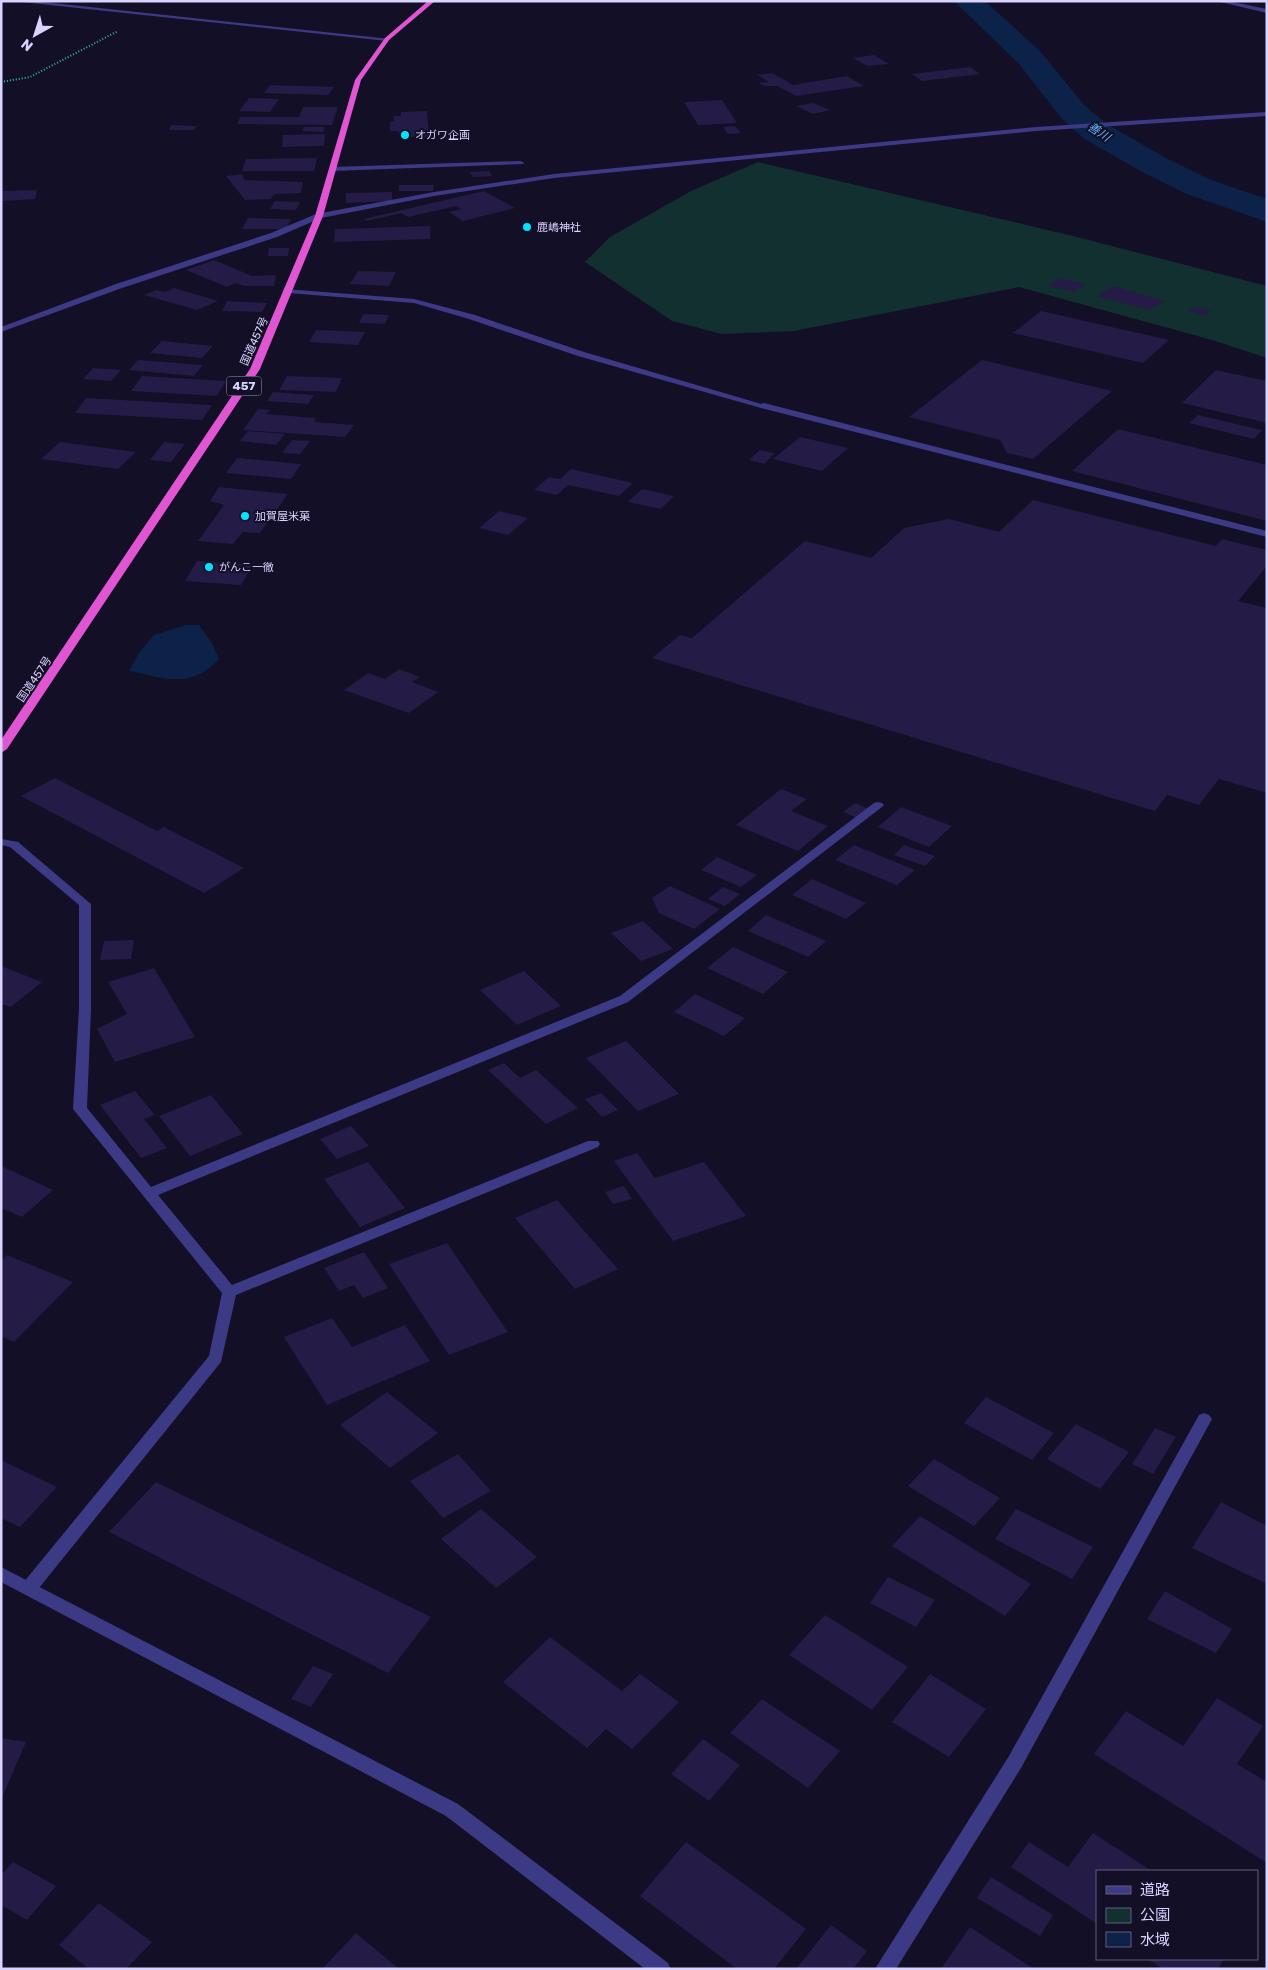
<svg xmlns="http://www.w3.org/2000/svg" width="1268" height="1970" font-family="Rubik,'Noto Sans JP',sans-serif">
<rect width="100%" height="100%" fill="#130f26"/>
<path fill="#12302f" d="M758,162L1073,236L1267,286V358L1212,340L1019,287L794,331L722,334L672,321L585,262L610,237L691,191Z"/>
<path fill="#0c2248" d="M186,625H199L212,643L219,659C190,690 165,678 129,671L139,653L154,635Z"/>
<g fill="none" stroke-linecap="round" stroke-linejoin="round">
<path fill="#0c2248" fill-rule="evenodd" d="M954,1H985L1041,52L1084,105L1107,124L1166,158L1211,180L1267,199V222L1187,194L1142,172L1083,138L1062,119L1019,64Z"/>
</g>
<path fill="#241b47" d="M874,55L889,64L867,66L853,58Z
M970,67L980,74L922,81L912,74Z
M772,73L793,85L847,76L864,86L796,96L777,86H765L759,83L769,82L757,75Z
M270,85L334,87L328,95L264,93Z
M249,98L279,99L270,112L239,111Z
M722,100L737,123L698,125L684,102Z
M813,103L830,110L813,114L796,106Z
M303,107H338L332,125L237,124L240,117H299Z
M427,111L429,137H399L398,131H390V122L394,121V116H401V112Z
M171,125L197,126L194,130H169Z
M735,126L741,133L728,134L723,127Z
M304,127H325L323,132L302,131Z
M325,134L324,146L282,147L283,135Z
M317,158L314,171H242L246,159Z
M489,171L492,176L473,177L470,172Z
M242,174L244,180L303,182L301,193L275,194L270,199L245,200L226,176Z
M399,185H434L433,191H399Z
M37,190L35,199L1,201V191Z
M484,191L515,208L463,221L449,212L462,209L456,206L408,217L401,213L367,221L364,219Z
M392,192V201L346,203V193Z
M275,201L300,202L296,210L270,209Z
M248,218L291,219L286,229H242Z
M430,226V239L334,242L335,229Z
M269,248H289L288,256H268Z
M214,260L252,276L276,275L274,286H244L236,283L227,287L186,270Z
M358,271L396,272L389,286L350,284Z
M1060,278L1086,284L1074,292L1048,286Z
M1113,286L1165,301L1149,310L1096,296Z
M174,288L218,301L197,310L144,295L156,290L165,292Z
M227,301L267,303L262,312L222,311Z
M1197,307L1211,311L1204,316L1189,311Z
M1041,311L1169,340L1143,363L1013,333Z
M363,314L389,315L385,324L359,323Z
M316,330L365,332L358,345L309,342Z
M162,341L213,346L202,358L150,353Z
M138,360L203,365L194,376L129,370Z
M982,360L1112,391L1033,459L1007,453L1000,440L909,417Z
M93,368L121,370L111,381L83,379Z
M1216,370L1267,381V423L1182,403Z
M142,376L226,381L217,396L131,391Z
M287,376L342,378L336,392L279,390Z
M273,392L314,395L308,404L267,401Z
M86,398L212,405L202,420L75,413Z
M258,409L270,410L266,414L316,418L314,422L354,425L345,437L243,430Z
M1198,415L1262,430L1254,439L1189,423Z
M1118,429L1267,465V521L1072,471Z
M248,431L285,434L276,445L240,441Z
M800,437L848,448L822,471L773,459Z
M292,440L310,441L300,454L282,453Z
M60,442L136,452L118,469L41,459Z
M164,442L185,444L171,462L150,460Z
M760,450L775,453L764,464L749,460Z
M237,458L301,464L291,479L226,473Z
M571,469L633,483L619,496L568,485L557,495L534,490L549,477L560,479Z
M219,487L288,494L260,533L243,532L233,544L198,541L224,505L210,501Z
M642,489L674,496L661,509L628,502Z
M1033,500L1216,546L1222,539L1267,550V566L1238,601L1267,608V793L1219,779L1199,805L1167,795L1155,811L652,658L680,635L692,638L805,541L871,558L904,528L949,519L999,532Z
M499,511L528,518L508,535L479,528Z
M197,561L253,565L241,585L185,581Z
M399,669L420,677L412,682L438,692L409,713L344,690L368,673L385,679Z
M55,778L157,831L164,827L244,868L204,893L21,796Z
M781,789L807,799L791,811L828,826L798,851L736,825Z
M855,803L869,809L857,818L843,812Z
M901,807L952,826L929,847L878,827Z
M854,845L915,870L897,885L835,860Z
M904,845L935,856L925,866L894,855Z
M717,857L757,875L741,887L701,870Z
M812,879L866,903L846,919L792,895Z
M670,886L720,909L694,929L659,913L652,898Z
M723,887L740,894L725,906L708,899Z
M766,915L826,941L808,957L748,931Z
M643,921L673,949L641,961L611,933Z
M134,940L131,959L100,960L104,941Z
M733,947L788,972L763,994L707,968Z
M1,966L42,982L11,1007L1,1004Z
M154,968L195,1037L115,1062L97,1029L127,1014L108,982Z
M524,971L561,1006L517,1025L480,990Z
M695,994L745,1018L724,1036L674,1012Z
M626,1041L679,1094L638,1111L586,1058Z
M504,1063L520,1078L536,1070L578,1108L546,1124L488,1070Z
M135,1091L155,1115L144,1119L167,1148L141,1158L100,1105Z
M601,1093L618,1110L602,1117L585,1099Z
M211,1095L243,1134L190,1156L159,1116Z
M351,1126L369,1146L337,1159L320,1139Z
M637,1153L655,1178L704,1162L746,1216L673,1241L614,1161Z
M368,1162L405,1208L360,1227L324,1179Z
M1,1166L53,1190L22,1217L1,1208Z
M624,1186L632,1199L613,1204L605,1192Z
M557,1200L618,1269L575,1289L515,1218Z
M447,1243L508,1332L449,1355L389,1264Z
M364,1252L388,1288L363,1298L354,1285L339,1291L324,1268Z
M7,1255L73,1282L14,1342L1,1336V1261Z
M332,1318L352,1347L405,1325L430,1361L327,1405L284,1337Z
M387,1392L438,1433L390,1468L340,1425Z
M986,1397L1054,1433L1032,1460L964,1423Z
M1076,1424L1129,1452L1100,1489L1047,1459Z
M1155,1428L1176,1437L1153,1474L1132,1464Z
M458,1454L491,1491L443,1518L410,1481Z
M934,1459L1000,1498L974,1526L908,1486Z
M1,1460L57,1487L20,1527L1,1518Z
M156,1482L431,1617L388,1673L109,1532Z
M1221,1502L1267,1526V1584L1192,1548Z
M481,1509L537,1557L496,1588L441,1539Z
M1016,1509L1093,1547L1072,1579L995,1539Z
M920,1516L1031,1584L1005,1616L892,1546Z
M888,1577L935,1600L916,1627L870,1603Z
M1165,1591L1232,1629L1216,1653L1147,1619Z
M825,1615L908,1667L872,1710L789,1655Z
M550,1637L622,1691L640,1674L679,1702L632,1749L606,1729L587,1748L503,1682Z
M313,1666L333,1674L311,1707L291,1699Z
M930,1674L986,1709L949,1757L892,1722Z
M1217,1698L1263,1726L1237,1764L1267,1782V1863L1094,1754L1126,1711L1183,1746Z
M762,1699L840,1751L808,1788L730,1733Z
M1,1738L26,1742L1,1800Z
M703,1739L740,1765L709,1801L671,1774Z
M1093,1833L1152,1871H1097V1924L1011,1867L1029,1842L1068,1867Z
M686,1842L806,1929L774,1969H737L640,1896Z
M13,1862L56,1886L27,1920L1,1905V1875Z
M991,1877L1053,1915L1040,1936L977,1898Z
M99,1903L152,1942L126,1969H89L59,1945Z
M831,1925L867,1951L853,1969H796Z
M970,1927L1034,1969H941Z
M356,1933L399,1969H322Z
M1148,1959H1224L1218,1969H1163Z"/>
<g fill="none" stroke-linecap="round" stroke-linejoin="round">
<path stroke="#2fb8b0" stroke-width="2" stroke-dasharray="1 2" stroke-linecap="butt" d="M1,82L30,77L118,31"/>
<path fill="#3d3a85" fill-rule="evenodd" d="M764,403L1267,531V537L761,408V404Z
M878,802L882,803L884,805L882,807L628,1002L158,1195L232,1285L588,1141H598L600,1144L598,1147L236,1295L221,1362L35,1593L29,1595L23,1593L21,1588L23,1583L209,1356L222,1293L73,1109L79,1009V905L10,847L1,845V839L18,842L91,904V1009L87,1108L151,1187L620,996L874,803Z"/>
<path fill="#3d3a85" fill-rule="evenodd" d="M12,1H34L390,39L387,41Z
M1216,1H1228L1267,9V13Z
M1267,112V116L1036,131L554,178L434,196L321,218L277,237L122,288L1,332V327L116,284L271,233L316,214L434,192L554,174L1036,127Z
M521,161L524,163L523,164L332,171L329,169L332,167Z
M285,289L414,299L475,315L584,352L768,406L761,408L578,356L469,319L414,303L288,293H285Z
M1204,1413L1209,1415L1212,1419L1021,1768L896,1969H875L1009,1756L1199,1415Z"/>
<path fill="#3d3a85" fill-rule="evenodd" d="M1,1567L458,1804L668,1963L671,1969H645L446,1816L1,1582Z"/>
<path fill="#e055d1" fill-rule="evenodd" d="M428,1H435L389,40L361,80L323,216L260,369L7,749L1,753V740L250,369L315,216L355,80L385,38Z"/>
</g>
<g fill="#00e5ff" stroke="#130f26" stroke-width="2">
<circle cx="405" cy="135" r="5"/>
<circle cx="527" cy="227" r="5"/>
<circle cx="245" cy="516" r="5"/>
<circle cx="209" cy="567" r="5"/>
</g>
<g text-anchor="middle" stroke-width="4" stroke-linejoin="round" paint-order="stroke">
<g font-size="11" fill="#d9d4ff" stroke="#130f26" text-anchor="start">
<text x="415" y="139">オガワ企画</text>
<text x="537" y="231">鹿嶋神社</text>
<text x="255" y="520">加賀屋米菓</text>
<text x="219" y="571">がんこ一徹</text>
</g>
<g font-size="11" fill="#d9d4ff" stroke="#130f26">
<text transform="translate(254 341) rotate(-66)" y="4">国道457号</text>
<text transform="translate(34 679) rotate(-56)" y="4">国道457号</text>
</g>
<g font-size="12" font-style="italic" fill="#62b6ff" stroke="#130f26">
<text transform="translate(1099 132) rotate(33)" y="4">善川</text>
</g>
<rect fill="#130f26" stroke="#9e99be" stroke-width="1" x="226.5" y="376.5" width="35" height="19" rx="4"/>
<g font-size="12" font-weight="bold" fill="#d9d4ff">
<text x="244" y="390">457</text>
</g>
</g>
<rect width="1268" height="1970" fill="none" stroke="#d9d4ff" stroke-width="5"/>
<rect x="1096" y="1870" width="162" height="90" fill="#130f26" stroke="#625e7d"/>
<rect x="1106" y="1886" width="25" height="8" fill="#3d3a85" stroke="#625e7d"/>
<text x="1140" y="1895" font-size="15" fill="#d9d4ff">道路</text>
<rect x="1106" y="1908" width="25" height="15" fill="#12302f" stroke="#625e7d"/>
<text x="1140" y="1920" font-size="15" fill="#d9d4ff">公園</text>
<rect x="1106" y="1932" width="25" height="15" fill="#0c2248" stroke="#625e7d"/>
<text x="1140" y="1945" font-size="15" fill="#d9d4ff">水域</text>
<g transform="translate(35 35) rotate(219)" stroke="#130f26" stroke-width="4" paint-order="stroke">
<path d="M0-4L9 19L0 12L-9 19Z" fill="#d9d4ff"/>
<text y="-8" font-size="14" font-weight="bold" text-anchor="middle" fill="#d9d4ff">N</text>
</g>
</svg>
